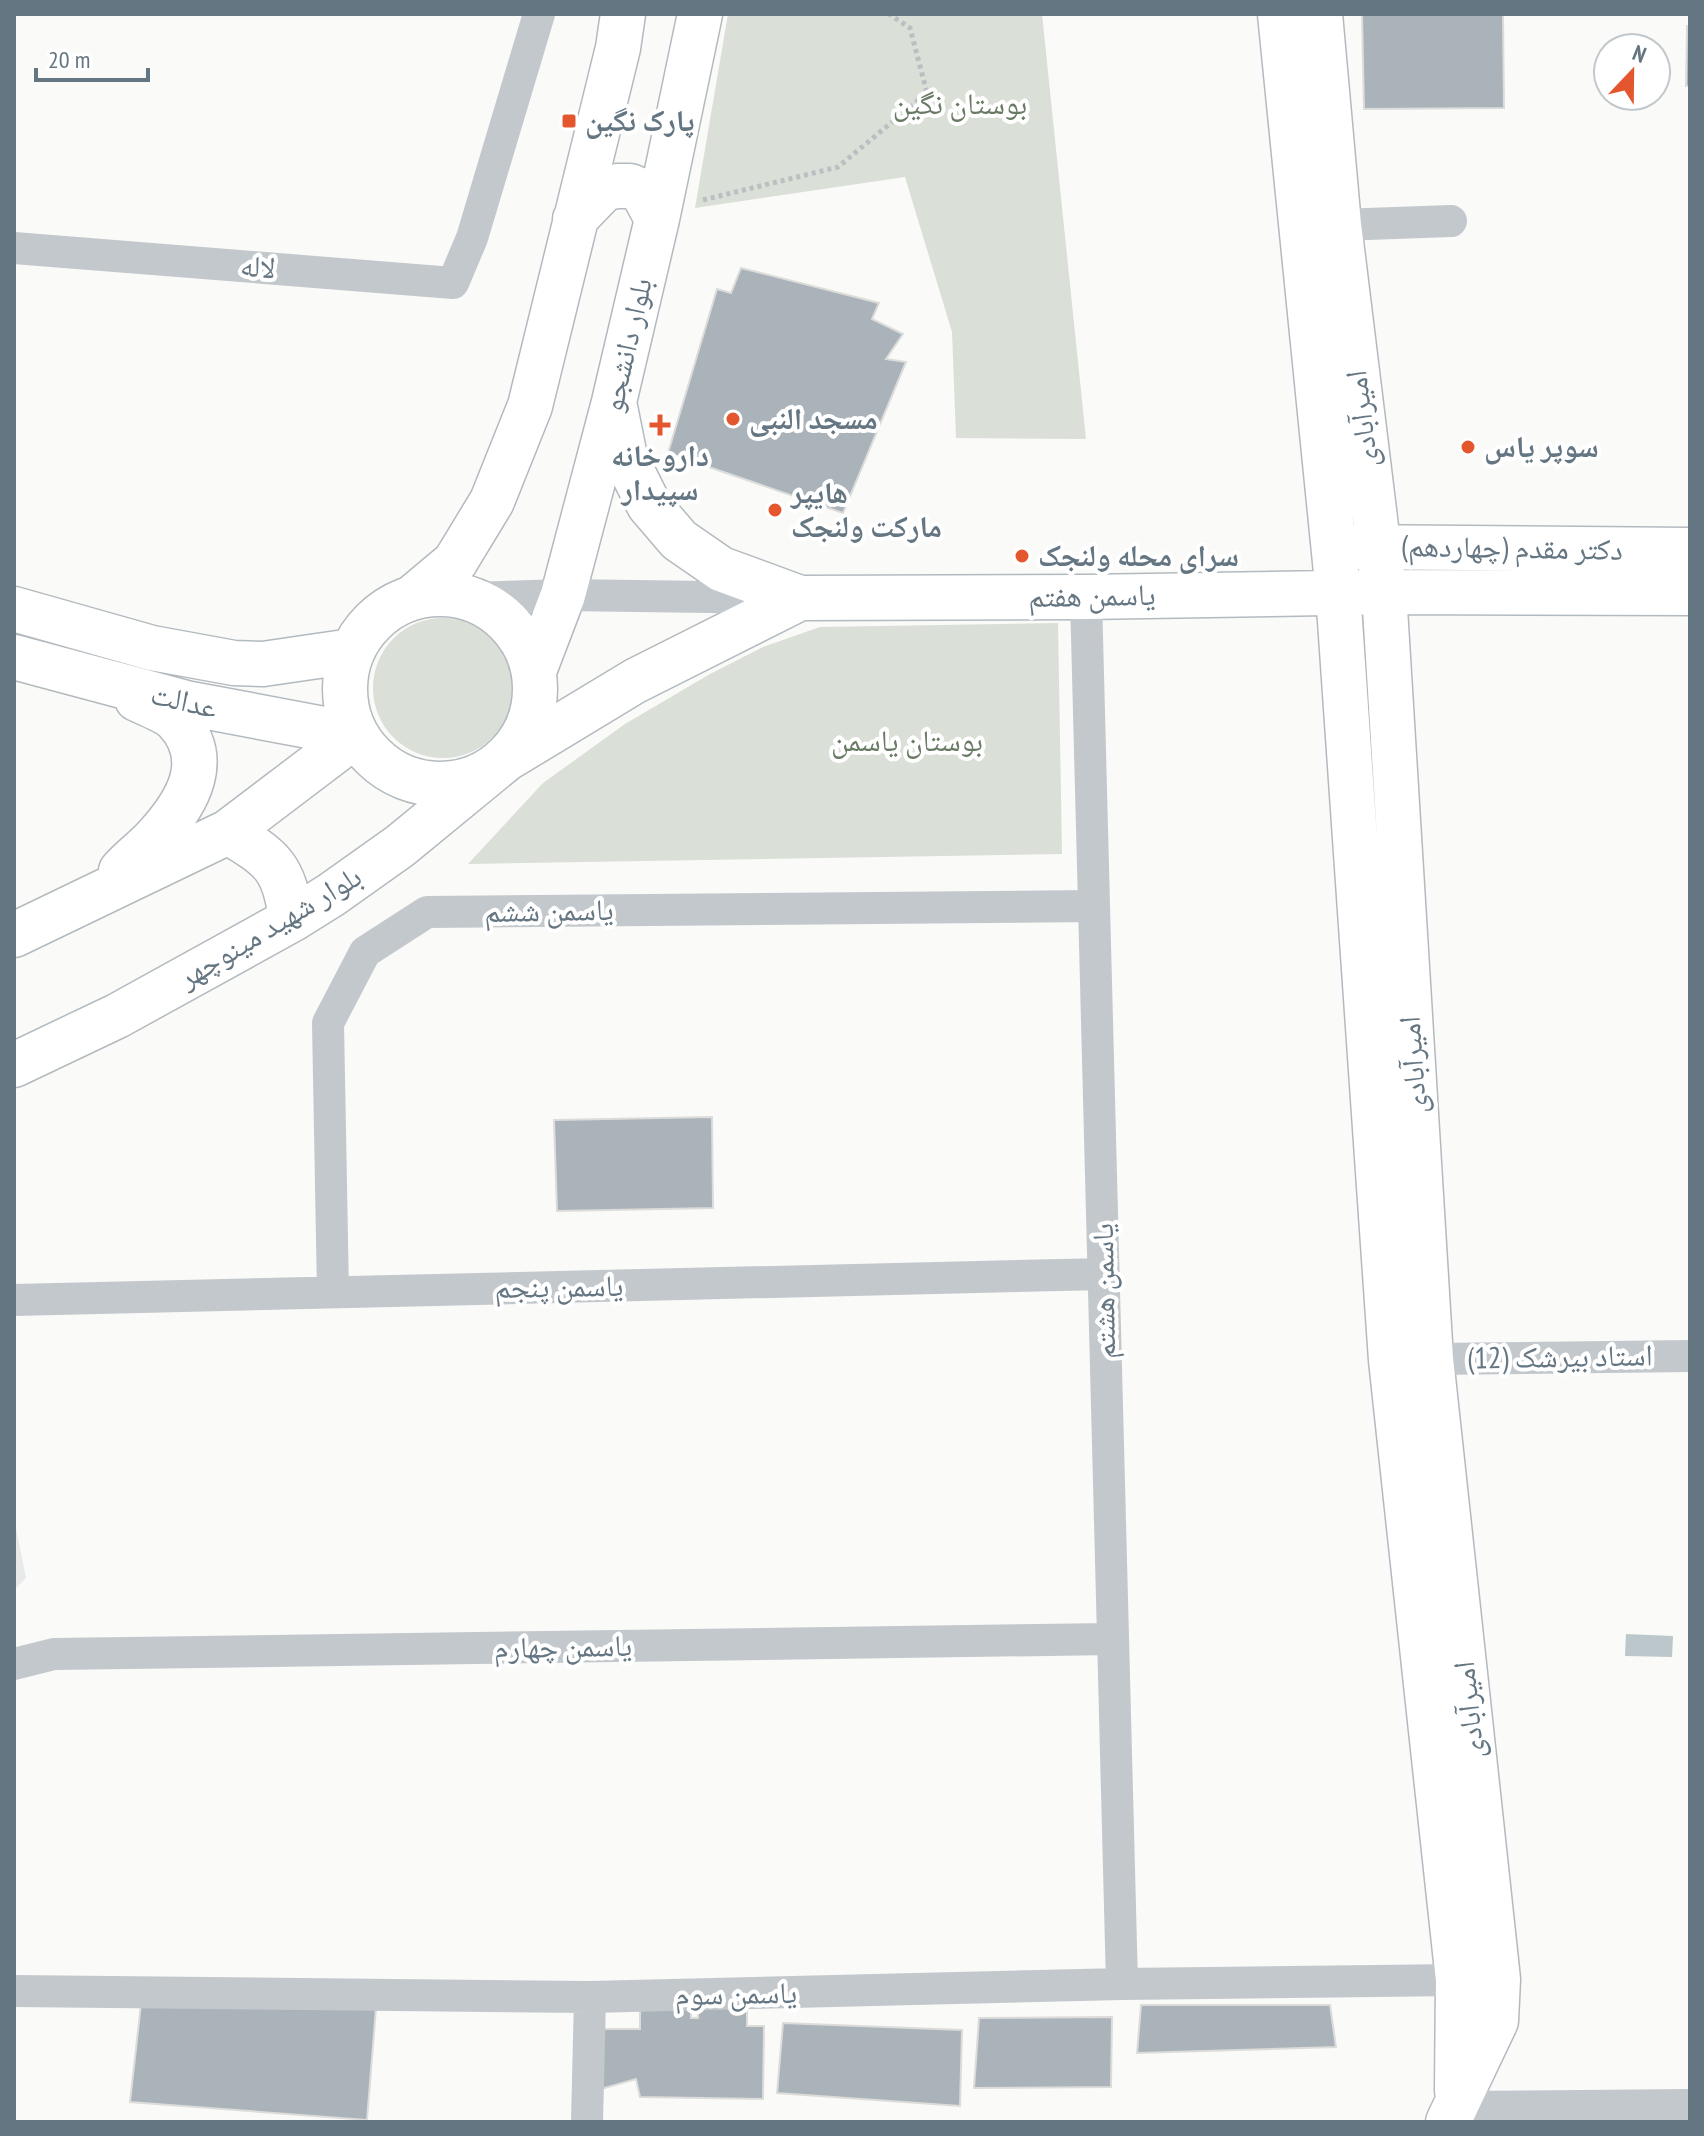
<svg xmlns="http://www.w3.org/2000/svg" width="1704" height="2136" font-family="'PT Sans Narrow','Noto Naskh Arabic',sans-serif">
<rect width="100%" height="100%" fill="#fafaf8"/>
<path fill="#e8e9e9" d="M14,1518L26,1578L14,1590Z"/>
<path fill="#dadfd7" d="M728,14H1042L1086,439L956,438L952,332L905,177L695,208Z
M373 688a70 70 0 1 1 140 0a70 70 0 1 1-140 0Z
M1058,623L1062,854L468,864L543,783L625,724L710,674L763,647L820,627Z"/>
<path fill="#bbc7cb" d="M1626,1634L1673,1636L1672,1657L1625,1656Z"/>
<path fill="#aab3b9" stroke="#dcdcda" stroke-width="2" d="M1362,14H1503L1504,108L1364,109Z
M1687,26H1690V86H1686Z
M741,268L879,303L872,319L903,334L886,359L906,362L843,513L668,453L717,289L731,293Z
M712,1117L713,1208L557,1211L554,1120Z
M640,2003L691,2004V2018H698V2007H747V2026H764L763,2099L640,2097L636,2079L594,2091L595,2029H640Z
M141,2004L376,2008L367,2120L130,2102Z
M1141,2005H1330L1336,2047L1137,2053Z
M1112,2017L1111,2087L974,2088L979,2018Z
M783,2023L962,2030L960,2106L777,2093Z"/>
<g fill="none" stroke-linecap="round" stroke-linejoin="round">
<g stroke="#b3babf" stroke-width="47">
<path id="secondary" d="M1280,14L1338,592L1391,1360L1458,1980L1457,2091
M1320,14L1339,225L1384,592L1431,1359L1498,1979L1496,2021L1448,2122
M575,219L605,188L618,186H630L642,191L657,219
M614,402L625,457L649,505L679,540L721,569L800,598L1086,597L1384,592L1690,593
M1348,547L1690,550
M345 689a95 95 0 1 1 190 0a95 95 0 1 1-190 0Z
M412,598L455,562L492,501L530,406L618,48L623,14
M14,609L152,648L234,663L263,664L352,651
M14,657L186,703L356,735
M534,671L563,595L614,402L657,219L700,14
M228,832C272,858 285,867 291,920
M121,871C132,858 146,849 157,836C188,802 213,759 176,720C167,711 149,705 137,699
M14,935L228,832L356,735
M14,1065L117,1016L291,920L331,895L400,846L506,759L635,681L800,598"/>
</g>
<path stroke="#bbbfc2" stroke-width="5" stroke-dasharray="4 4" stroke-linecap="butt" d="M703,200L838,167L927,93L910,28L889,14"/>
<path stroke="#c3c8cc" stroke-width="32" d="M1339,225L1451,221
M14,248L453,283L472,238L539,14
M1086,597L1122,1984
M469,598L563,595L777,598
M333,1292L328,1023L365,952L427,912L1094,906
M14,1300L1104,1274
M1431,1359L1690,1356
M14,1664L54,1654L1113,1639
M14,1991L590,1997L1122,1984L1458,1980
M1456,2107L1690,2105
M587,2122L590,1997"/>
<use href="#secondary" stroke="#fff" stroke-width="44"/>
</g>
<g fill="#e4572e" stroke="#fff" stroke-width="3">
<rect x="561" y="113" width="16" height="16" rx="4"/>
<circle cx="733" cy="419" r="8"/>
<path d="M656 413h8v8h8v8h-8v8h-8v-8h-8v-8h8z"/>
<circle cx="1468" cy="447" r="8"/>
<circle cx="775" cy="510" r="8"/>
<circle cx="1022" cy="556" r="8"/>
</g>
<g text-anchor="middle" stroke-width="8" stroke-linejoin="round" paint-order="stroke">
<g font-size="30" fill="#687a64" stroke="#fff">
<text x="960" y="114">بوستان نگین</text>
<text x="907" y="751">بوستان یاسمن</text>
</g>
<g font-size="30" font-weight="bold" fill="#657683" stroke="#fff" text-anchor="start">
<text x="585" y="131">پارک نگین</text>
<text x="749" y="429">مسجد النبی</text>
<text x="1484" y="457">سوپر یاس</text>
<text x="660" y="466" text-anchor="middle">داروخانه<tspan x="660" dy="34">سپیدار</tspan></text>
<text x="791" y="503">هایپر<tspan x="791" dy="34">مارکت ولنجک</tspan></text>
<text x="1038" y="566">سرای محله ولنجک</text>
</g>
<g font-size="30" fill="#657683" stroke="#fff">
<text transform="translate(258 267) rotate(5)" y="10">لاله</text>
<text transform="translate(627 345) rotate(-77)" y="10">بلوار دانشجو</text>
<text transform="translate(1362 419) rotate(-97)" y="10">امیرآبادی</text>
<text transform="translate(1512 548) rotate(1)" y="10">دکتر مقدم (چهاردهم)</text>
<text transform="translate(1092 596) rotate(-1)" y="10">یاسمن هفتم</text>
<text transform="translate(184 701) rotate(13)" y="10">عدالت</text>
<text transform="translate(549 911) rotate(-1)" y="10">یاسمن ششم</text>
<text transform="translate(270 927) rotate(-31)" y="10">بلوار شهید مینوچهر</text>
<text transform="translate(1413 1065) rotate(-94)" y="10">امیرآبادی</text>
<text transform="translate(559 1287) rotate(-1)" y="10">یاسمن پنجم</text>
<text transform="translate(1104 1291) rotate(-91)" y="10">یاسمن هشتم</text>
<text transform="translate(1560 1357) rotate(-1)" y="10">استاد بیرشک (12)</text>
<text transform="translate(563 1647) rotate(-1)" y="10">یاسمن چهارم</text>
<text transform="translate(1469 1710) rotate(-96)" y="10">امیرآبادی</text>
<text transform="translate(736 1994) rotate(-1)" y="10">یاسمن سوم</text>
</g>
</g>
<rect width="1704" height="2136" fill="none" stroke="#657683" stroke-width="32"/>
<g transform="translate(1632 72) rotate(22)"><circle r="38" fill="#ffffff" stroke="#c1c8cd" stroke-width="2"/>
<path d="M0-6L14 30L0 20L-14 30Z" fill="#e4572e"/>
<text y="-12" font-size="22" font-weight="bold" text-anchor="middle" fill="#657683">N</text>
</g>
<path d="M36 68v12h112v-12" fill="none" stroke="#657683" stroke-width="4"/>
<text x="48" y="68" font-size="24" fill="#657683" stroke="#ffffff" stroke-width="6" paint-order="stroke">20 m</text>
</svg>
